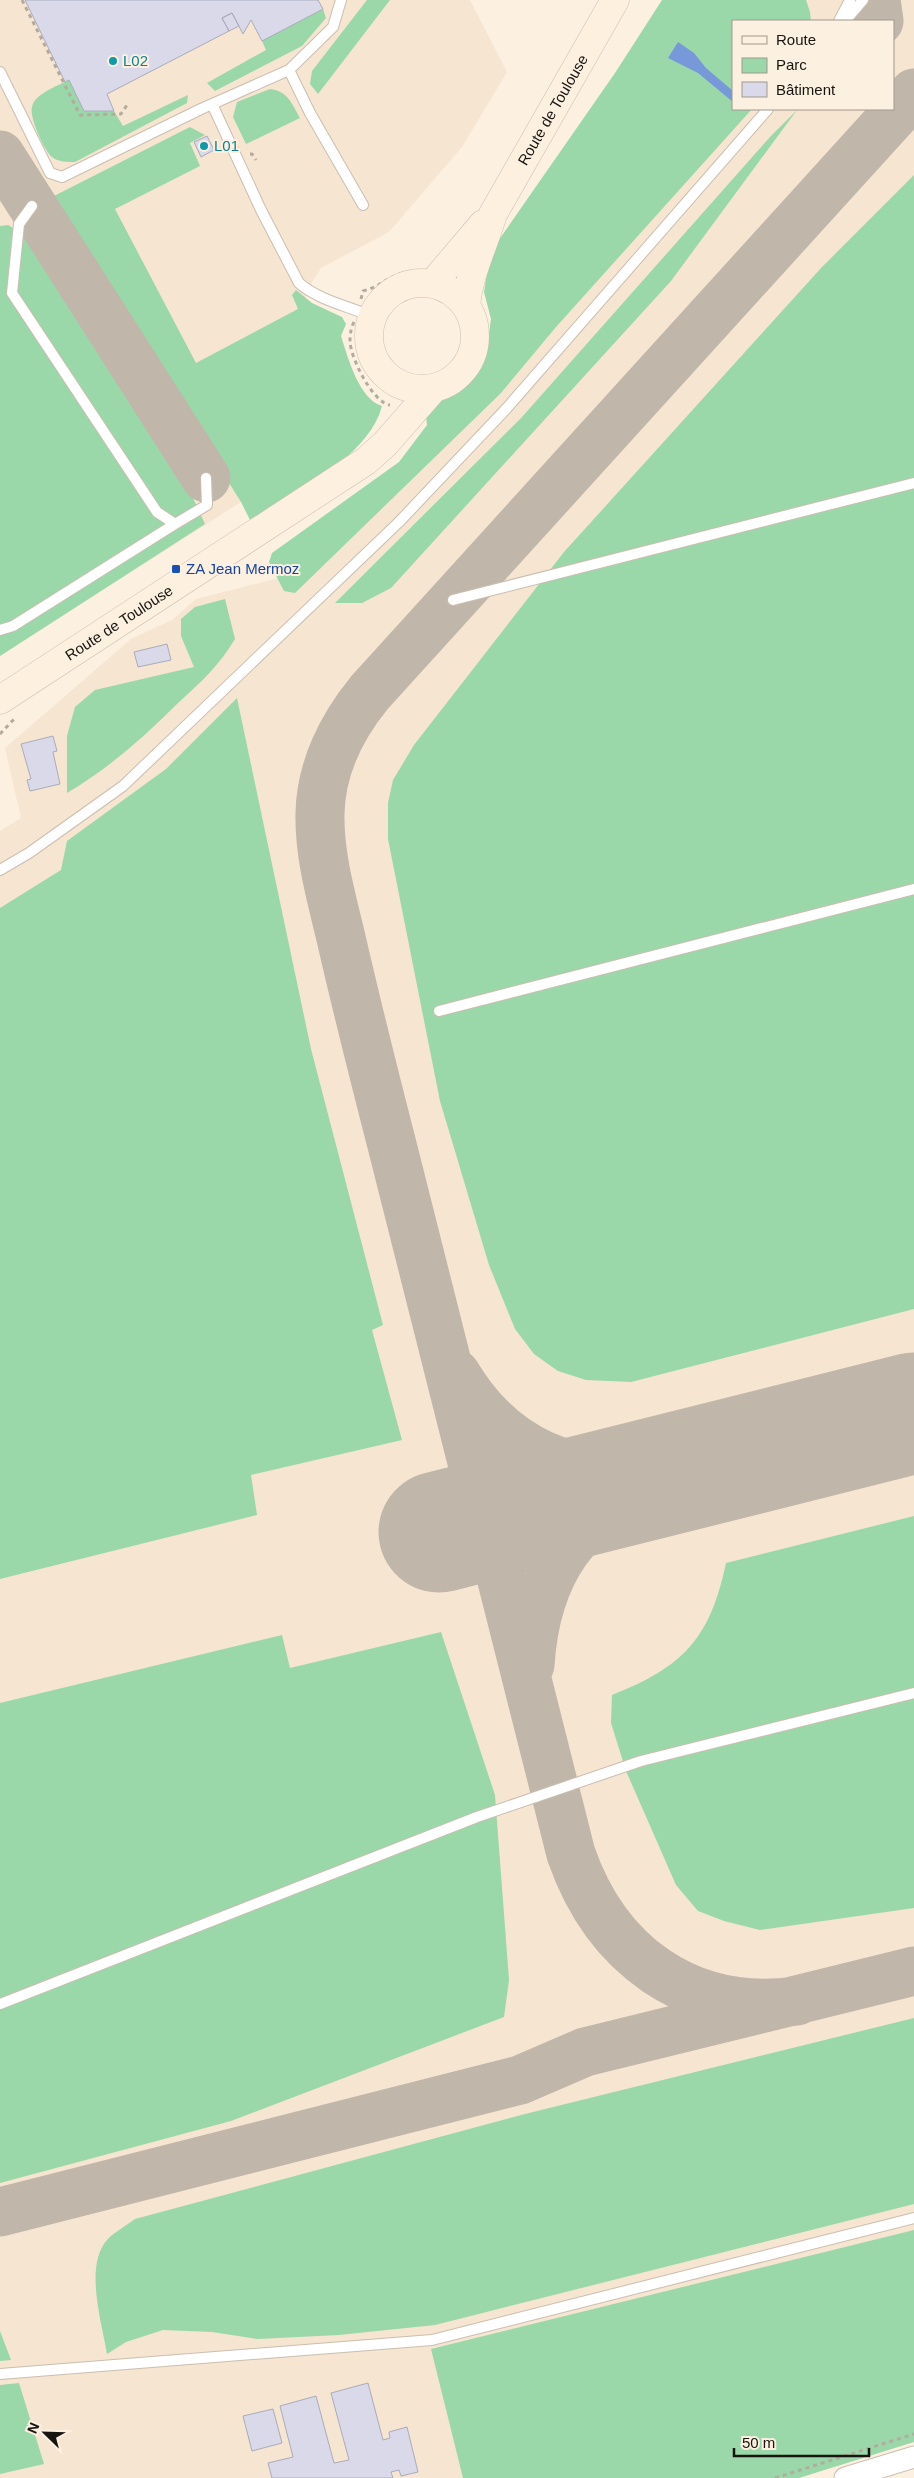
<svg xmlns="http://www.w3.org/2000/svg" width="914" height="2478" font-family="Helvetica,sans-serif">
<rect width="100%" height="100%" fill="#fcf0e1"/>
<path fill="#f6e5d0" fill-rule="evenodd" d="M0,0H470L507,72L462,147L389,232L321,268L307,290L303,319L241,502L0,656Z
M685,0H914V2422L739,2478H0V831L21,818L5,748L131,639L172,620L196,599L307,571L494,391ZM733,21H893V109H733Z"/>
<path fill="#9ad8a9" d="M367,0H390L318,94L310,84L312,71Z
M662,0H806L810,12L811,21H733V109H752L556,327L501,393L295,593L284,591L269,562L272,553L399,462L427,425L426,416L429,401L458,387L477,370L487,348L491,319L484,292L487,273L496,244L615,73Z
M323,9L326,18L302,46L215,91L207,83L266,50L262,41Z
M69,80L84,111H114L123,126L188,95L187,103L75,162C68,162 58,162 52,157C44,150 29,117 32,107C35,93 58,86 69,80Z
M270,89C288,91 292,104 300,118L246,144L233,117L237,102Z
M797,110L671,281L391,588L362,603H335L522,417L770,137Z
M190,127L205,135L190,143L200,166L115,209L196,363L298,309L292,295L296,290L312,303L342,317L346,324L341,336C348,358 359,399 382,406C369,457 293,494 251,522L241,502L50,198Z
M914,175V1309L631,1382L586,1380L558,1371L534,1354L515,1329L489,1265L440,1101L388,839V803L393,780L414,745L564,552L822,267Z
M8,225L26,235L181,472L205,524L0,656V226Z
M225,599L235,639C218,667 201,682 177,704C143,738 109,768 67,793V736L75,707L95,690L194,667L181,636V619L195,607Z
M237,698L311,1049L383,1325L372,1330L402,1440L251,1475L257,1515L0,1579V908L61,870L67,841L166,769Z
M914,1516V1908L760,1930L724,1921L698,1911L676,1885L626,1771L611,1723L612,1695C683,1667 710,1639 726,1563Z
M441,1632L495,1795L509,1980L504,2017L231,2121L0,2183V1703L282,1635L290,1668Z
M914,2018V2204L435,2325L339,2335L258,2339L212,2332L163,2330L126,2342L107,2354C102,2323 84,2266 107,2240C114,2232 126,2226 135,2219L525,2114Z
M914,2230V2442L799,2478H463L431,2349Z
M0,2331L11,2360L0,2361Z
M19,2383L44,2464L0,2474V2385Z"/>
<path fill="#7799da" d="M678,42L694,53L706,68L733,91V102L698,73L668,58Z"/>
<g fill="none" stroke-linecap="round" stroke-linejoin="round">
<path stroke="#c0b6aa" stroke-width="49" d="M876,0L879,21
M0,155L206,478
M456,1374C505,1456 571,1474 661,1477
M530,1665C536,1570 577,1517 661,1477
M797,2001C687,2016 606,1954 571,1854C512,1619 453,1384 393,1149C375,1079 357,1008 341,938C331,896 319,855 320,813C321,768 342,726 370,692L914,93
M0,2212L520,2080L585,2052L914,1971"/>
<path stroke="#c0b6aa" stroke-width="121" d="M439,1532L914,1413"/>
</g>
<path fill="#d9d9ea" stroke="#aaabbb" d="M25,0H318L323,9L262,41L251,20L243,34L232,13L222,18L229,31L107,94L114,111H84L69,80L65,82Z
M232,13L239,26L229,31L222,18Z
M207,136L214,150L201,157L194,142Z
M167,644L171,660L138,667L134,652Z
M53,736L57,751L53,752L60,784L30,791L27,780L31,779L21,744Z
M368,2383L383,2440L390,2438L389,2432L407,2427L418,2472L401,2476L399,2470L391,2472L393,2478H272L268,2463L293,2457L280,2406L316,2396L334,2463L349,2460L331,2393Z
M273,2409L282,2443L252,2451L243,2416Z"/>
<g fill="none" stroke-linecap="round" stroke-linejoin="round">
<g stroke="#cabeb0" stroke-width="12">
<path id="lane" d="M839,21L850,0
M845,21L863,0
M289,70L310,113L363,205
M0,72L50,173L62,177L201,109L289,70L333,27L341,0
M212,104L261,210L299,283C320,301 349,306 373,317
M32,206L19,224L12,293L157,512L175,524L207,505L206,478
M453,600L914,483
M0,630L13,626L175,524
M0,870L29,853L123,786L399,522L506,409L768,109
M439,1011L914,889
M0,2004L477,1817L641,1761L914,1693
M0,2374L432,2340L914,2218"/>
</g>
<g stroke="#cabeb0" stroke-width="23">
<path id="street" d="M845,2478L914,2457"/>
</g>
<g stroke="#cabeb0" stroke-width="29">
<path id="secondary" d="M369 336a53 53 0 1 1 106 0a53 53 0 1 1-106 0Z
M432,284L483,224
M466,306C469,273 484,245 493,214L615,0
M0,700L366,461L385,444L434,388"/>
</g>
<path stroke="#b4ab9f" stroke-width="3" stroke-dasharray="4 4" stroke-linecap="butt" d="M22,0L80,115L121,114L127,105
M250,154H252L256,160
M361,299L363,291C383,286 389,274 413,271
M354,322C351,328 350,334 350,341C350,357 373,403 390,405
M0,734L15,718
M775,2478L914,2434"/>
<use href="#lane" stroke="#fff" stroke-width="10"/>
<use href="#street" stroke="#fff" stroke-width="21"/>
<use href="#secondary" stroke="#fdf0df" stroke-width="28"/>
</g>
<g fill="#0f9aa8" stroke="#fcf0e1" stroke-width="2">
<circle cx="113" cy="61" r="5"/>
<circle cx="204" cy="146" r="5"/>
</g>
<rect fill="#1a4fb4" stroke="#fcf0e1" stroke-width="2" x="171" y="564" width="10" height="10" rx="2.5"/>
<g text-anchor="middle" stroke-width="4" stroke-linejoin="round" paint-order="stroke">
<g font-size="15" fill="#0d838f" stroke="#fcf0e1" text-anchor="start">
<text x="123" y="66">L02</text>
<text x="214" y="151">L01</text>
</g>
<g font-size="15" fill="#18140f" stroke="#fcf0e1">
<text transform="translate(553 110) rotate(-60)" y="5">Route de Toulouse</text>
<text transform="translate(119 623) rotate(-33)" y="5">Route de Toulouse</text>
</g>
<g font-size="15" fill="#164399" stroke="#fcf0e1" text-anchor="start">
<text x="186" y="574">ZA Jean Mermoz</text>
</g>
</g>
<rect x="732" y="20" width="162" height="90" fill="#fcf0e1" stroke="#a1988d"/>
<rect x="742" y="36" width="25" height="8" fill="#fdf0df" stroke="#a1988d"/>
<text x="776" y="45" font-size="15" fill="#18140f">Route</text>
<rect x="742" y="58" width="25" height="15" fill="#9ad8a9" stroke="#a1988d"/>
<text x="776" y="70" font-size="15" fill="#18140f">Parc</text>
<rect x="742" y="82" width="25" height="15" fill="#d9d9ea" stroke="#a1988d"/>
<text x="776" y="95" font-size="15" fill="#18140f">Bâtiment</text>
<g transform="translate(45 2433) rotate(293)" stroke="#fcf0e1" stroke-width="4" paint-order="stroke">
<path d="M0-4L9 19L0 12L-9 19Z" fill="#18140f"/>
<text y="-8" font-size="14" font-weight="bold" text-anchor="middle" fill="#18140f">N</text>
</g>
<path d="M734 2448v8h135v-8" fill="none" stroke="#18140f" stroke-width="2.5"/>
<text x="742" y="2448" font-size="15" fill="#18140f" stroke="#fcf0e1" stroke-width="4" paint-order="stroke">50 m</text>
</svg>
